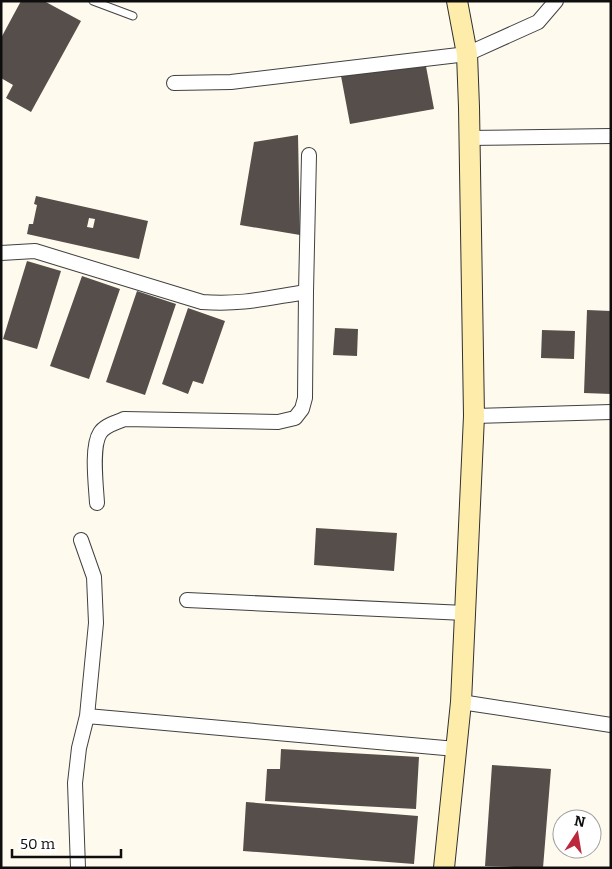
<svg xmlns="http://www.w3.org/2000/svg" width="612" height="869" font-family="Bitter,serif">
<rect width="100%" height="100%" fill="#fffaee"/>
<path fill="#564e4a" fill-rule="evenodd" d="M21,1H44L81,21L31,112L6,98L13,85L1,78V38Z
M425,61L434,109L350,124L341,76Z
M298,135L300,235L240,225L254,142Z
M36,196L148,221L139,259L27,234L29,224H33L37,205L34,204ZM89,218L95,219L93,228L87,227Z
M27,261L61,271L37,349L3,339Z
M82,276L120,289L89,379L50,366Z
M137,291L176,304L145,395L106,382Z
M188,308L225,321L203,384L193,381L188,394L162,384Z
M587,310L611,311V394L584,393Z
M335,328L358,329L357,356L333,355Z
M542,330L575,331L574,359L541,358Z
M316,528L397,533L394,571L314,565Z
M281,749L419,757L416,809L265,801L267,769H280Z
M492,765L551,769L543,868L485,866Z
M246,802L418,816L414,864L243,851Z"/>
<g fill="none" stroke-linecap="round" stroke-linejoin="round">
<g stroke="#414141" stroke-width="9">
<path id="lane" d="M93,1L133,16"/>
</g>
<g stroke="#414141" stroke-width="16">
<path id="street" d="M174,83L231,82L467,54L538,22L556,1
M468,138L611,136
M1,253L35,251L202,302C243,305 267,298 306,292L305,398L302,409L295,418L278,422L124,419C116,423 105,425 100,433C91,447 96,485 97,503
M306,292L309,155
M474,416L611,412
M187,600L465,613
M461,702L611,725
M87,716L456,749
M78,868L75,783L79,748L87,716L96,623L94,577L81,540"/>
</g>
<g stroke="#303030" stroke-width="22">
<path id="secondary" d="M444,868L461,702L474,416L469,107L467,54L457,1"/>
</g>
<use href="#lane" stroke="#fff" stroke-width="7"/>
<use href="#street" stroke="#fff" stroke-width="14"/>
<use href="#secondary" stroke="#feedaa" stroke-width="20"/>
</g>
<rect width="612" height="869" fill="none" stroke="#0e0e0e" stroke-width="5"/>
<g transform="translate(577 834) rotate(12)"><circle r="24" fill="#ffffff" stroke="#9f9f9f"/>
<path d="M0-4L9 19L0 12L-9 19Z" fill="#bc273c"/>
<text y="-8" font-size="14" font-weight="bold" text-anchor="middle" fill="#0e0e0e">N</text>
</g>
<path d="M12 849v8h109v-8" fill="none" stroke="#0e0e0e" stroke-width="2.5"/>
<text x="20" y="849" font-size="15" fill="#0e0e0e" stroke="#ffffff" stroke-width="4" paint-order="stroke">50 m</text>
</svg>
